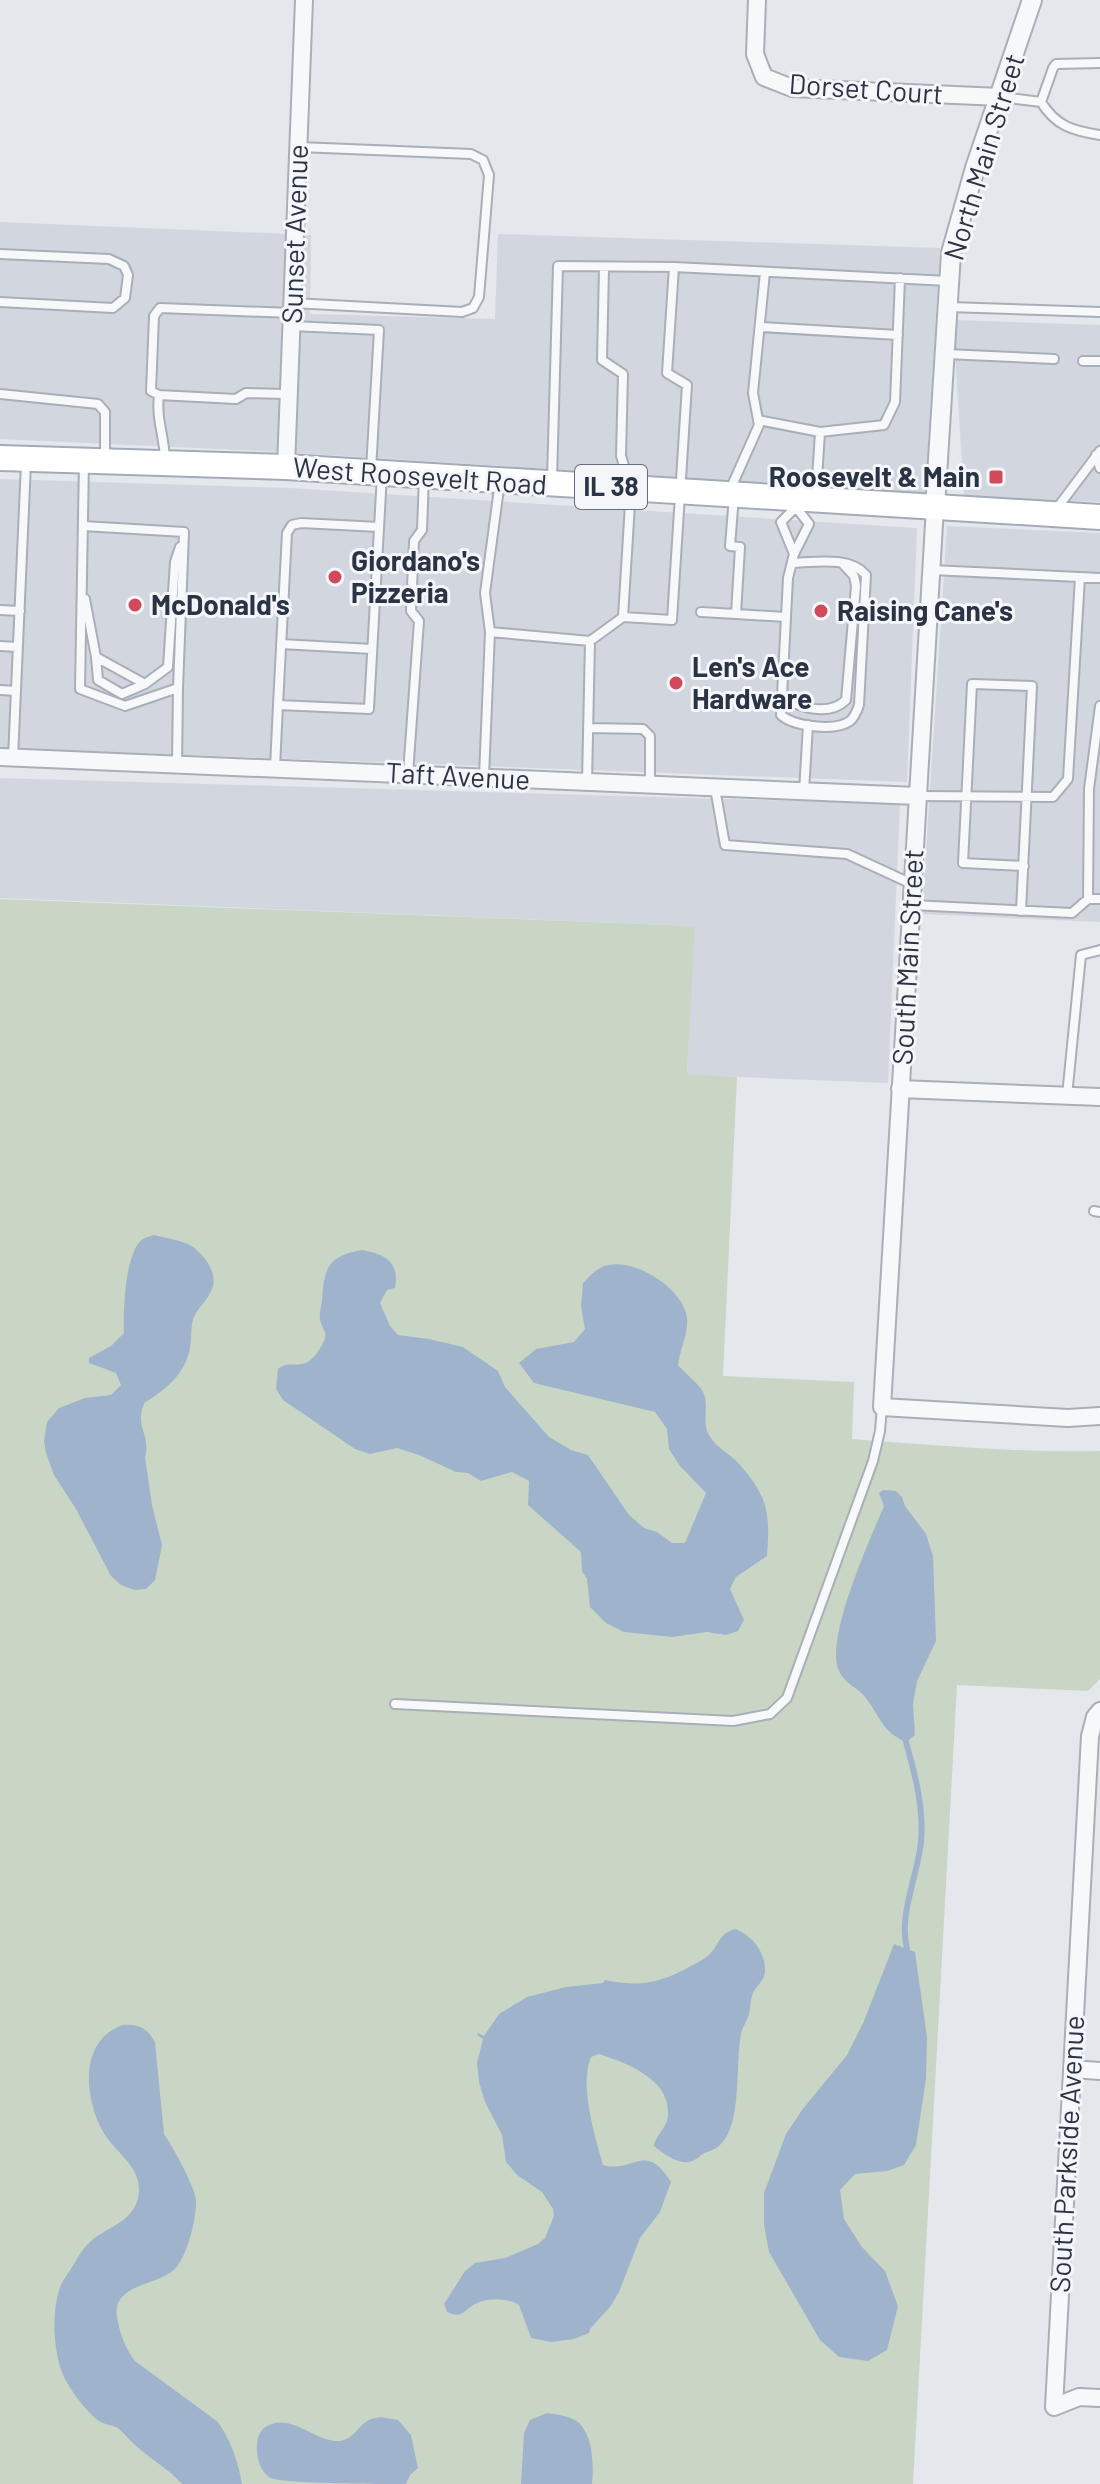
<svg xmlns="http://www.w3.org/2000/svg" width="1100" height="2484" font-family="Barlow,sans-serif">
<rect width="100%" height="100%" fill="#e4e7ec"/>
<path fill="#d2d6de" d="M0,222L311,235L310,314L495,319L498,234L940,248L925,493L281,452L0,439Z
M953,320L1100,325V502L964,496Z
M0,479L289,488L917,528L907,782L0,748Z
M947,526L1100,533V922L922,914Z
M0,778L900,804L888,1083L687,1075L694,926L0,898Z"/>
<path fill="#c9d6c5" d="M0,899L695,926L687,1074L737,1077L723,1376L854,1382L852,1439C934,1445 1017,1453 1100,1451V1679L1088,1691L957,1685L913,2484H0Z"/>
<path fill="#9fb4cc" d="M154,1235C162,1237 183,1241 190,1245C202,1252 217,1271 213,1286C210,1298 199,1306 194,1317C190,1327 192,1338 190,1348C185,1375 165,1390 144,1403C143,1407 141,1412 141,1416C140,1431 150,1439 145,1457L152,1505L162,1545L155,1580L146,1589L135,1590L121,1585L111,1576L76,1509L54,1475L46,1453L44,1441L47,1422L59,1408L85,1398L111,1395L121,1385L116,1373L89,1363V1358L111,1346L124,1333C123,1311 125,1262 138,1244C142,1238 147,1237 154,1235Z
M362,1250C385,1254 400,1262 395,1288L387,1290L380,1303L390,1326L398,1335L429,1339L463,1347L498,1371L505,1387L549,1437L571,1450L588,1455L629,1515L644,1528L657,1532L672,1543H685L706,1493L680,1466L669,1449L667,1429L655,1412L534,1383L519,1363L536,1349L574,1342L585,1329L581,1306L583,1283C588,1278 595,1270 602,1267C629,1255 676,1284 685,1310C692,1328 680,1347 678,1365C685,1373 700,1385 703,1392C710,1406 701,1421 709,1435C716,1448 731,1454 740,1465C769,1498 770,1515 767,1556L736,1577L730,1589L744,1620L738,1631L726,1635L707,1632L672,1637L624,1632L606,1623L590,1607L587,1579L582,1571L581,1552L528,1505L529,1481L512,1472L481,1481L468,1473L456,1472L419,1455L397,1448L370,1454L355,1449L283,1400L276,1389L278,1369C287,1362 292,1366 302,1364C311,1363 319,1351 323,1343C329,1333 322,1329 320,1320C319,1315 321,1307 322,1301C324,1269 327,1256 362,1250Z
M883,1490L896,1491L902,1497L905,1506L926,1534L933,1556L936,1641L917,1681L913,1704L915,1735L906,1742C882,1732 880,1716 865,1697C858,1688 844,1683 839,1671C824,1640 870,1539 884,1506L879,1493Z
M736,1929C752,1936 766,1952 765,1972C764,1981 757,1985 753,1993C750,2000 751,2009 748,2017C746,2023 742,2028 741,2034C735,2063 743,2126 719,2146C715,2150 708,2151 703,2154C700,2156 696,2160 692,2161C680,2166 663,2154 654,2146C656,2133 669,2127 668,2112C668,2078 626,2063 599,2054L591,2057C579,2085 595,2136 603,2165C633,2174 645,2140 671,2182L660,2212L640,2238L619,2292L610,2307L590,2329L589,2333L574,2339L551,2342L531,2338L519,2305C508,2298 487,2297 475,2304C463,2311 462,2319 447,2312L444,2304L465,2271L475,2263L505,2258L538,2244L545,2238L554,2216L553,2209L542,2192L517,2175L506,2162L502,2135L485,2102L479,2082L477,2063L483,2039L477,2035L478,2033L484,2036L499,2014L527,1997L566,1987L603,1983L605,1980C638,1987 658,1984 689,1967C696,1963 704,1960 710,1954C720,1943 719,1933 736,1929Z
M894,1944L915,1952L927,2037L926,2079L916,2145L904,2165L887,2171L855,2174L840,2190L844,2219L862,2247L885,2271L898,2306L887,2350L868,2361L839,2357L820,2340L769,2252L764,2225V2193L786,2134L802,2110L847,2055L864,2021Z
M123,2025C139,2024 147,2028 155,2042L164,2134C172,2145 195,2187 196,2200C197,2217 187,2258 174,2270C154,2287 108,2284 118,2322C121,2337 126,2349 135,2361L218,2422C231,2441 238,2461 242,2484H182C169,2469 150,2459 135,2445C129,2440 124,2433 118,2428C113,2425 106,2425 101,2422C89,2416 68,2387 63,2375C53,2350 51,2310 61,2285C64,2278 70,2271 74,2264C79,2255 84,2247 92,2240C111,2225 138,2220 139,2190C139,2164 113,2151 102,2130C84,2096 79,2040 123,2025Z
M547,2413C556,2414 570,2416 578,2422C593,2435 594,2465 592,2484H521L524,2433L530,2420Z
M381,2417L398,2420L411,2435L418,2468L410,2475L406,2484C379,2484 288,2484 270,2478C260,2471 256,2457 257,2445C257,2437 261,2428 269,2425C292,2414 316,2442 339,2441C353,2440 358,2426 369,2420C373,2418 377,2418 381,2417Z"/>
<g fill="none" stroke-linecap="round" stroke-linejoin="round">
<path stroke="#9fb4cc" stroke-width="6" d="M906,1742C915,1774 924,1808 921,1842C918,1874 898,1917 907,1948"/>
<g stroke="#a9aeb7" stroke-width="12">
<path id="service" d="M1001,97L1041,102C1056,126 1073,131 1100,135
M1041,102L1053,68L1056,64L1100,63
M0,254L109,259L124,266L128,275L125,298L113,308L0,302
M604,267L602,360L623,374L621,456L631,488L623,617L672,620L687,385L667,373L674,267L948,281
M293,303L462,312L473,308L479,297L489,175L483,160L471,154L299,147
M949,307L1100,312
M292,326L379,330L371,470
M760,327L898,335
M946,354L1054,359
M1083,361H1100
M0,394L98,404L105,412V457
M159,395L151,391L154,316L160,308L292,313
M758,420L820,432
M1096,455L1100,468
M165,459C164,435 156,419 159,395L236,399L246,393L289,394
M552,479L558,266L674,267
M500,481L485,593L490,632L590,641L623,617
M730,490L759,425L753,393L765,272
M816,495L820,432L884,425L895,402L900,278
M734,496L730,546L740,547L736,614L785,617
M1055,511L1100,451
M83,526L184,532L178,688L125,706L80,689L84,461
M794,554L781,522L796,507
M793,563C816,562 850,556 866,575L859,705C857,711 855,717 850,721C835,732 793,726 781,715L788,578L794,554L809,524L796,507V503
M931,570L1100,578
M85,599L96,657L145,684L168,667L175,562L180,547
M0,610L20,611
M701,612L736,614
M281,644L372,649
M0,646L18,647
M96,657L98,680L122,694L145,684
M0,690L16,691
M781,697C800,707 828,717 846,700L856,586L854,576L843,564
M278,705L287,533L292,525L301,523L379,527
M588,728L643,729L650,736V785
M13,758L26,463
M177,765L178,688
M275,768L278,705L369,709L382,474
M408,774L419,621L411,611L414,541L422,530L424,476
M484,777L490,632
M587,782L590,641
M715,788L725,845L847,854L912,884
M804,791L808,725
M918,796L1053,797L1068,779L1080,577
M1088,899L1089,789L1100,706
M912,905L1072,913L1088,899H1100
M1021,911L1032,686L972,684L963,863L1024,866
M1067,1096L1081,955L1100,950
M1094,1211L1100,1212
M395,1704L733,1721L770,1714L787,1698L873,1461L880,1431L882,1407"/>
</g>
<g stroke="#a9aeb7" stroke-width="20">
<path id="minor" d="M757,0L755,54L764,77L792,88L1001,97
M286,467L304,0
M935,507L882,1407L1068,1418L1100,1416
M0,757L917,796
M900,1089L1100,1097
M1100,1711L1095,1717L1090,1736L1054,2407L1079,2397L1100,2398
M1072,2069L1100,2071"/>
</g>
<g stroke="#a9aeb7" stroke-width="22">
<path id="tertiary" d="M935,507L951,253L975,168L1032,0"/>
</g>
<g stroke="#a3abb8" stroke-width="28">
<path id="primary" d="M0,458L286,467L1100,517"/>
</g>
<use href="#service" stroke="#f7f8fa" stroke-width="8"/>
<use href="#minor" stroke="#f7f8fa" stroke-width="16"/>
<use href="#tertiary" stroke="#f7f8fa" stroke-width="18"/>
<use href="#primary" stroke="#fff" stroke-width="24"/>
</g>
<g fill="#d1495b" stroke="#f4f6f9" stroke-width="3">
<rect x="988" y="469" width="16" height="16" rx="4"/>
<circle cx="335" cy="577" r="8"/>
<circle cx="135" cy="605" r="8"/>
<circle cx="821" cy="611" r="8"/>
<circle cx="676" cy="683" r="8"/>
</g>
<g text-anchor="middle" stroke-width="6" stroke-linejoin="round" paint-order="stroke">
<rect fill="#f4f6f9" stroke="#676e7b" stroke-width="2" x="575" y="465" width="72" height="44" rx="6"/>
<g font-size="26" font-weight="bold" fill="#2b3445">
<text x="611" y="496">IL 38</text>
</g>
<g font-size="28" fill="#2b3445" stroke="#f4f6f9">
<text transform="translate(866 89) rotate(4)" y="10">Dorset Court</text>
<text transform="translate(984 157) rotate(-73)" y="10">North Main Street</text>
<text transform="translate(295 234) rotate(-88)" y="10">Sunset Avenue</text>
<text transform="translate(420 476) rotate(4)" y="10">West Roosevelt Road</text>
<text transform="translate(458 776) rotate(3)" y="10">Taft Avenue</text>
<text transform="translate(908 957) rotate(-87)" y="10">South Main Street</text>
<text transform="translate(1067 2154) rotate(-87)" y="10">South Parkside Avenue</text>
</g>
<g font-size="28" font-weight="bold" fill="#2b3445" stroke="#f4f6f9" text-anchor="start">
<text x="980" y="487" text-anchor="end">Roosevelt &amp; Main</text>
<text x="351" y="571">Giordano's<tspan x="351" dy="32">Pizzeria</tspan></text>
<text x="151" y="615">McDonald's</text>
<text x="837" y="621">Raising Cane's</text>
<text x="692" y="677">Len's Ace<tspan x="692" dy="32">Hardware</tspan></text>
</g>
</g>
</svg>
